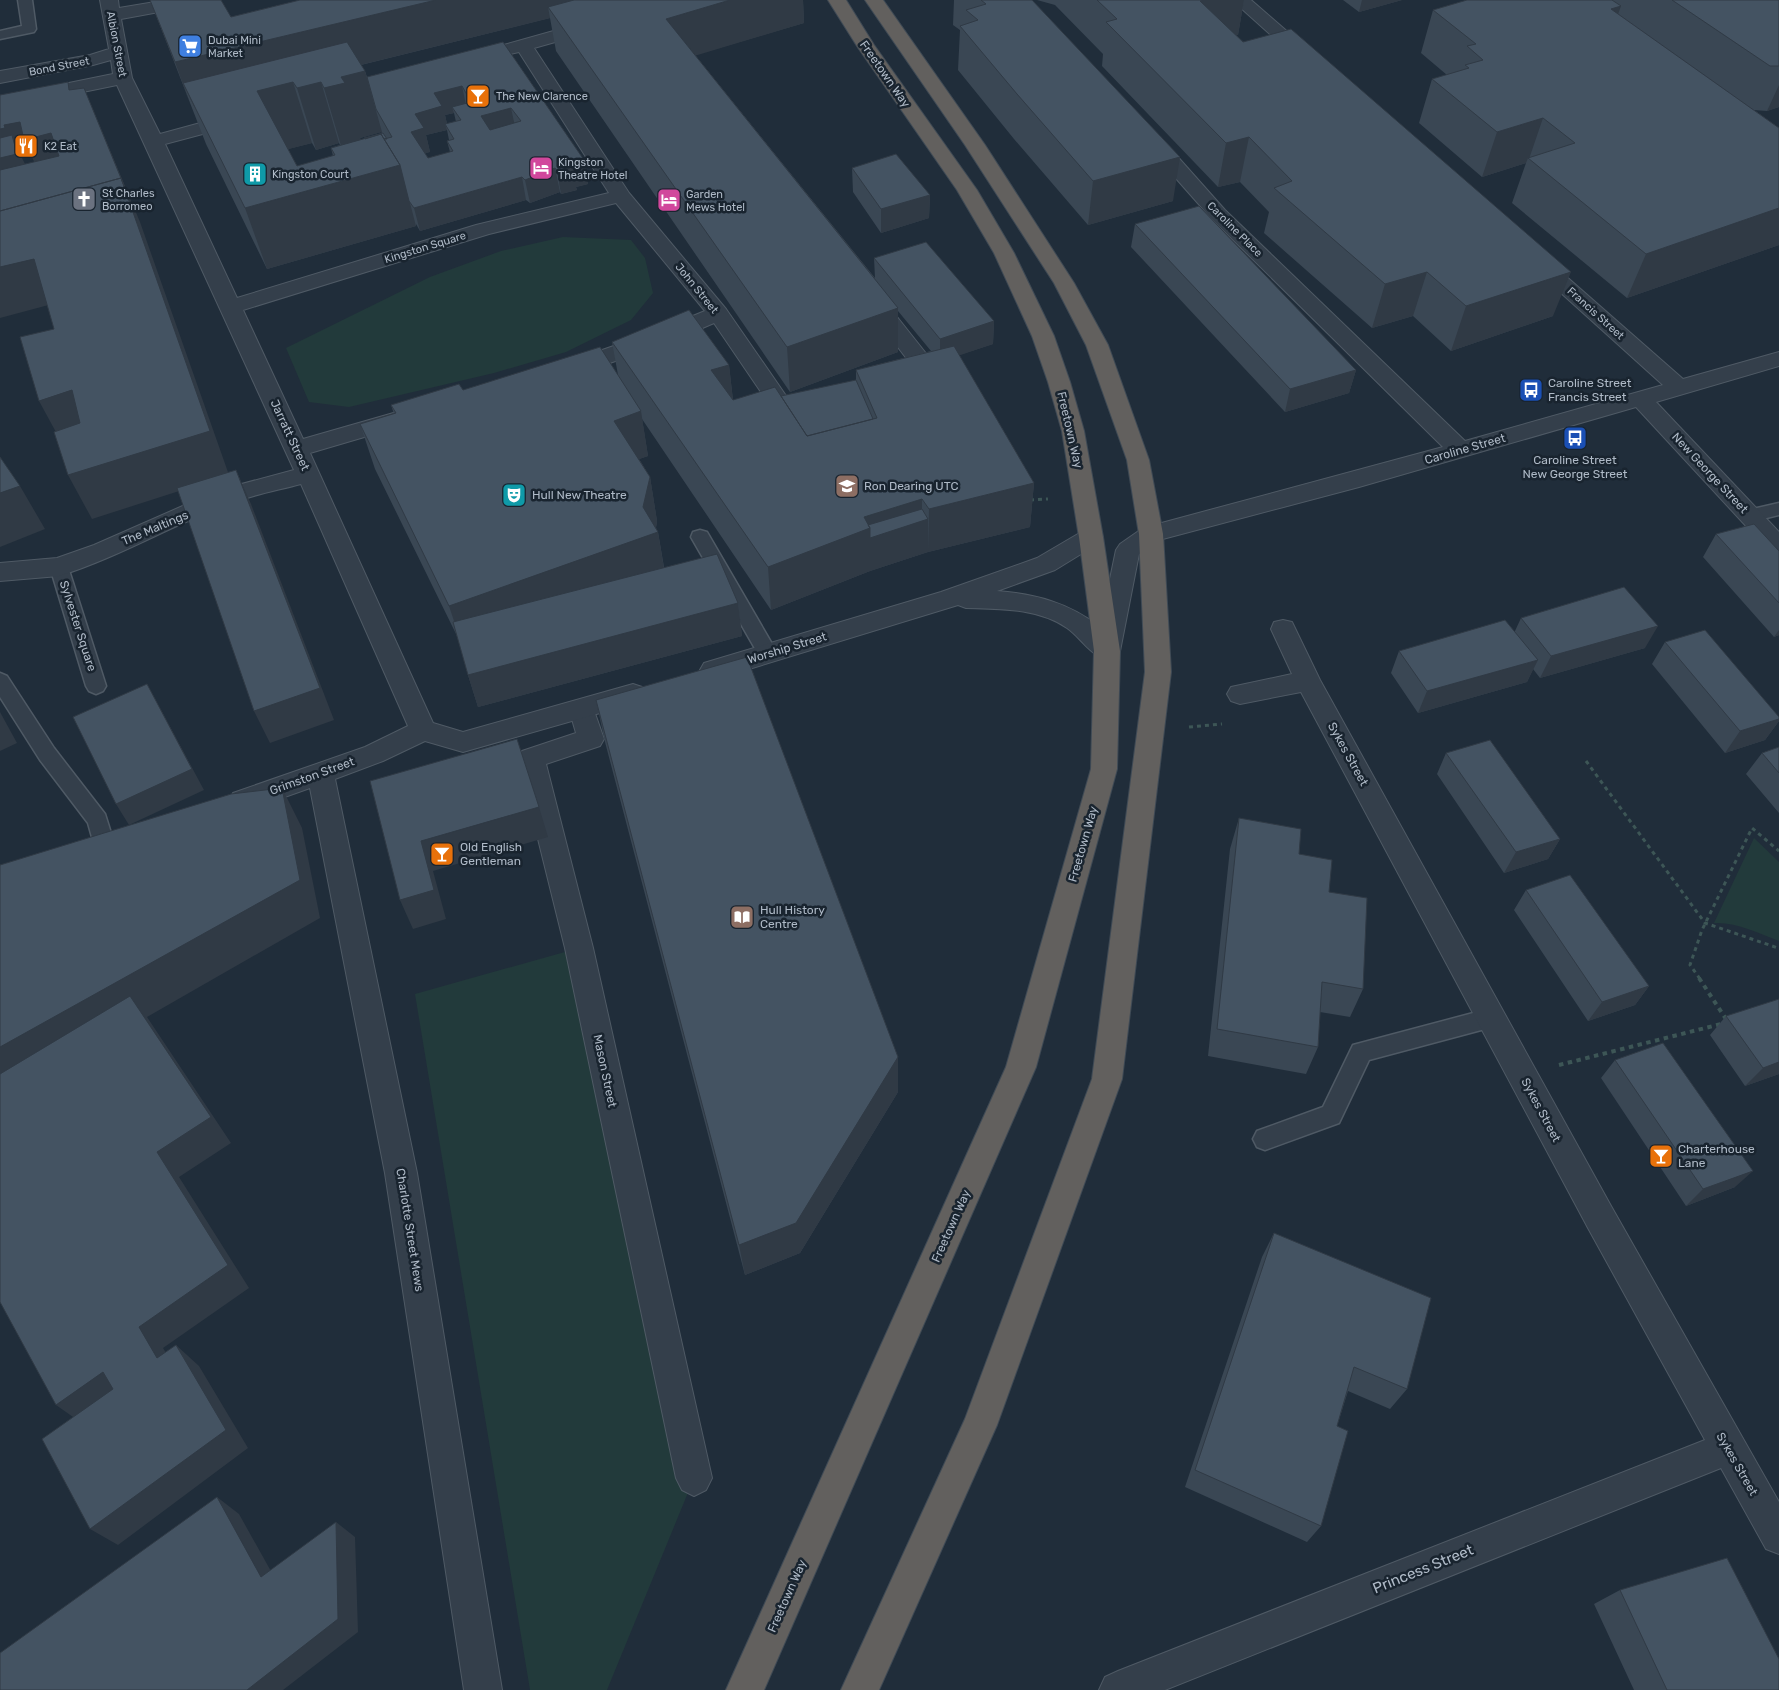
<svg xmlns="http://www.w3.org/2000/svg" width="1779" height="1690" font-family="Rubik,sans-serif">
<rect width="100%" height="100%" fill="#202d3a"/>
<path fill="#223a3b" d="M563,237L631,240L645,258L653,293L631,320L566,352L494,373L349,407L309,402L286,348L430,277L501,251Z
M1754,838L1779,862V941C1758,933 1737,922 1714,923Z
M579,948L694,1478L607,1690H530L415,994Z"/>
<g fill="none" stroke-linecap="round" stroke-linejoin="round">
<g stroke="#4f5a65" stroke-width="3">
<path id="service" d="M18,0H32L36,29L34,32L0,39V31L22,26Z
M1779,503V515L1750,522L1744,521L1741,516L1744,511Z
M700,530L707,532L775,649L778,654L775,659L768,661L761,659L691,537L693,532Z
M59,560L66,562L68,567L106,686L103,691L96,694L89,691L86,686L50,567L52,562Z
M0,673L7,676L54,748L105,814L116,849L113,855L105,858L97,855L88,823L40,760L0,697Z
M1492,1008L1500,1011L1503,1018L1500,1025L1369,1060L1339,1123L1265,1150L1257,1147L1253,1139L1257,1131L1323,1107L1353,1045Z"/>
</g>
<g stroke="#4f5a65" stroke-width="2">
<path id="pedestrian" d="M582,699L591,702L604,739L600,746L546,764L593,948L712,1478L706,1490L694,1496L682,1490L676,1478L565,948L518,758L522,751L576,733L569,709L573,702Z"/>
</g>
<g stroke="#4f5a65" stroke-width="2">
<path id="minor" d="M100,0H118L119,8L167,0H206L203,4L197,5L121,19L132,78L160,134L237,113L244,115L246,119L244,123L165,144L237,298L476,225L609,193L519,52L506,55L500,54L497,50L500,46L582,23L588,22L594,23L597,27L594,31L534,48L629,193L726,309L791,403L803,404L806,409C800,418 788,420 778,417L714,323L670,342L578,374L570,376L562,374L559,369L562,364L654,332L705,311L616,203L489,234L243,310L303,439L397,412L405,415L408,420L405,425L310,453L433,723L463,732L633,684L642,687L646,694L642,701L463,752L425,741L383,761L335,779L417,1173L502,1690H464L385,1173L310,788L243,812L233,809L230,801L233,793L365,747L408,726L301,484C279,490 256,494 235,502C175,523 120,557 59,576L0,581V563L57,558L94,545L219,490L294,470L117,85L0,109V97L113,74L111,60L93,65L0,83V71L90,55L109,49Z
M1232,0H1251L1312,53L1315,57L1312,61L1306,62L1300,61Z
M1153,135L1160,137L1225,210L1465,441L1663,385L1530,265L1527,261L1530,257L1537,255L1544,257L1683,379L1779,352V366L1656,402L1779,532V556L1771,553L1636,407L1359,487L1159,540L1139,554L1120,651L1116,658C1095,664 1083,639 1067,628C1038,608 1000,609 966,608L958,605L713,680L704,677L700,670L704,663L941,592L1037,558L1083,531L1091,529L1099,531L1103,537L1099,543L1055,570L997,591C1036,594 1069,603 1100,627L1116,550L1120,544L1143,528L1443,447L1211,218L1143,141L1146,137Z
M875,296L882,298L932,361L935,366L932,371L902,380L894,378L891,373L894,368L910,363L864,303L868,298Z
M1283,620L1292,622L1320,680L1611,1206L1779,1502V1554L1766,1549L1721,1468L1165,1690H1099L1105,1677L1118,1671L1705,1440L1588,1228L1301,692L1240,704L1231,701L1227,694L1231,687L1292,674L1271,629L1274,622Z"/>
</g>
<g stroke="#3f4a55" stroke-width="2">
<path id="trunk" d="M828,0H846L874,45L977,190L1014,253L1054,336L1070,382L1084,431L1103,537L1120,651L1117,769L1036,1067L764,1690H726L1006,1067L1091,769L1094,651L1079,537L1062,431L1048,382L1032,336L994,253L957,190L857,46Z
M865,0H883L985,145L1074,283L1108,345L1149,460L1163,534L1171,672L1122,1079L997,1425L879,1690H841L965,1419L1092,1079L1145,672L1139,534L1127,460L1086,345L1054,283L965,145Z"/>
</g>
<path stroke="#3d5656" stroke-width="3" stroke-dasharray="4 4" stroke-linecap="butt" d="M1030,500L1048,499
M1189,727L1222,724
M1586,761L1705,923L1778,948
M1700,979L1690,965L1702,930L1752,828L1779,851"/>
<path stroke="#3d5656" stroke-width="4" stroke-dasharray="4.5 4.5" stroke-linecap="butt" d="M1699,978L1726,1019
M1559,1065L1721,1024"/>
<use href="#service" fill="#343f4b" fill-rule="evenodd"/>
<use href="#pedestrian" fill="#343f4b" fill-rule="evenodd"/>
<use href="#minor" fill="#343f4b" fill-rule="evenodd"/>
<use href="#trunk" fill="#62605e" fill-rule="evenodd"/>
</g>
<path fill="#3a4754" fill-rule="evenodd" d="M150,0L231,17L300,0H803L804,23L695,55L875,278L874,258L994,321L993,344L959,355L1034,483L1030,527L928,552L870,571L771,610L642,419L648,456L639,459L650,477L657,521L656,528L658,532L664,567L738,603L742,636L478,707L468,675L458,638L375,469L360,424L394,414L391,405L463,390L618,375L612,342L729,365L733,400L781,396L856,380V370L931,351L898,311V352L790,392L556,51L550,18L361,65L365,71L367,77L503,42L584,160L588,184L576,187L577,190L561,194L560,192L530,203L526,200L420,231L416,224V226L267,269L206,144ZM454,113L456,122L447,124L445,115ZM447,130L449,140L447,141L450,152L428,158L425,153L430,152L426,135ZM381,132L382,133L361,140L360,138ZM312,143L316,150L339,143L340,145L331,148L333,156L297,166L288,149Z
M954,0H1032L1173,201L1088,225L1014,139L958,70L960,30L953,25Z
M1037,0H1244L1238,35H1236L1553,316L1451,351L1413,316L1372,328L1264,233L1269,212L1240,182L1218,187L1102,66L1103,54L1055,5Z
M1343,0H1402L1359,12Z
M1467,0H1779V107L1767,111L1754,110L1779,128V245L1627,298L1512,203L1526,163L1482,177L1419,123L1432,79L1447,75L1421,53L1433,10Z
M852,168L930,195L929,218L881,233L853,192Z
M1135,224L1356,370L1349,393L1285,412L1131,247Z
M1716,534L1779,551V635L1774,637L1703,557Z
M1521,618L1645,648L1540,678L1533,669L1527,682L1418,713L1391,673L1399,651L1515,631Z
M1665,642L1779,717V721L1765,740L1725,753L1652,664Z
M596,700L898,1092L800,1253L745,1275L605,742Z
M1779,747V813L1746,774L1762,753Z
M1446,753L1560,839L1548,859L1504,873L1437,774Z
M1239,818L1299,854L1329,892L1363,989L1350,1017L1320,1012L1318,1047L1306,1074L1208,1056L1230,849Z
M1526,890L1649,986L1635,1005L1588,1021L1514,910Z
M1726,1016L1779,1074L1745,1086L1710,1035Z
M1615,1060L1735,1187L1686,1206L1601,1078Z
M1274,1233L1407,1389L1390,1409L1348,1391L1337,1426L1321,1526L1307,1542L1185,1487L1262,1257Z
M1620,1590L1779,1690H1634L1594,1604Z"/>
<path fill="#303a45" d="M436,0H624L548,7L550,18L194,106L183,83L191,107L175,62Z
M730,0H803L804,23L671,63L666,19Z
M1204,0H1244L1238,35L1193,45L1200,1Z
M1362,0H1402L1359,12Z
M1621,6L1605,50L1611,9Z
M365,71L382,132L360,138L362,144L342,149L324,88L341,77Z
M293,82L312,143L277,152L257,91Z
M321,82L339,143L316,150L297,88Z
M1779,85V107L1767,111Z
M462,86L467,110L452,107L454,113L445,115L448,128L445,124L447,130L426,135L430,152L417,155L411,132L415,114L434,93Z
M84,88L140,222L229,475L92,519L68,475L137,223L124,188Z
M511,108L516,131L486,139L481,116Z
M1543,118L1529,159L1528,158L1526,163L1482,177L1497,132Z
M20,122L51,133L66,168L40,175L32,157L22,158L28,170L0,197V129L4,125Z
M1249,137L1240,182L1218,187L1226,143Z
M1180,157L1173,201L1088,225L1093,181Z
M584,160L588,184L576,187L577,190L561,194L557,171L571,164Z
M400,165L416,226L267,269L245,208Z
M555,168L560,192L530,203L525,180Z
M522,177L526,200L420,231L414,208Z
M930,195L929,218L881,233V209Z
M1779,208V245L1627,298L1646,254Z
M34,259L56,303L0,318V267Z
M1427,272L1413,316L1372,328L1385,284Z
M1571,272L1553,316L1451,351L1466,306Z
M898,308V352L790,392L787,347Z
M994,321L993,344L940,362V339Z
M729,365L734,410L711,370Z
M1356,370L1349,393L1285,412L1290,389Z
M72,390L95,434L63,445L39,401Z
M641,411L648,456L622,465L614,421Z
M236,470L251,504L334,720L270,743L254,711Z
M650,477L657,521L655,533L658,532L665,575L463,648L449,606L643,507Z
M1034,483L1030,527L928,552L929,509Z
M20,486L45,529L0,547V493Z
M922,499V521L928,519V552L870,571L771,610L768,567L864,517Z
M738,603L742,636L478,707L468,675Z
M1658,626L1645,648L1540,678L1551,656Z
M1779,630V635L1774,637Z
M1538,660L1527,682L1418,713L1427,691Z
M147,684L204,790L129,825L116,804Z
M0,712L17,743L0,751Z
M1779,719V721L1765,740L1725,753L1740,731Z
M282,788L302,828L320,918L147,1017L231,1143L179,1177L249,1288L163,1348L181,1378L157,1358L139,1327L157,1152L0,1101V1047Z
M539,807L548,837L433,871L446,919L413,929L400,900L421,841Z
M1560,839L1548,859L1504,873L1516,852Z
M1649,986L1635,1005L1588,1021L1602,1002Z
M898,1057V1092L800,1253L745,1275L739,1245Z
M1779,1062V1074L1745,1086L1763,1068Z
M1753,1171L1735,1187L1686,1206L1703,1189Z
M176,1345L199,1366L248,1448L118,1545L90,1529Z
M103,1372L129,1392L83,1424L56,1405Z
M217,1497L239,1514L282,1591L261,1577Z
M336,1522L355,1537L358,1632L283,1690H247Z"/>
<path fill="#445362" stroke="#303a45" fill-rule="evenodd" d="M150,0H221L231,17L300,0H436L175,62Z
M574,0H730L666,19L898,308L787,347L548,7Z
M981,0H1032L1180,157L1093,181L1017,94L960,26L978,20L966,10L986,4Z
M1097,0H1204L1200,1L1243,42L1291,29L1571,272L1466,306L1427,272L1385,284L1274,188L1292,181L1249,137L1226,143L1106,22L1117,19Z
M1467,0H1612L1621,6L1611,9L1779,128V208L1646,254L1528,158L1575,143L1543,118L1497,132L1432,79L1469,68L1465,65L1483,60L1467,46L1476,44L1433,10Z
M1672,0H1779V66H1770Z
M347,42L365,71L341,77L345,83L324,88L321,82L297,88L293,82L257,91L297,166L335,155L331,148L381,134L400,165L245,208L183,83Z
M503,42L584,160L571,164L573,166L557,171L555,168L525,180L522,177L414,208L409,201L400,165L384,139L392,137L376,109L367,77ZM462,86L471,102L452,107L461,120L445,124L454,139L447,141L453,151L428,158L411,132L424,128L415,114L442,106L434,93ZM511,108L521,121L490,130L481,116Z
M68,82L69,90L84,88L125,188L121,178L0,211V170L59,156L51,133L24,140L20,122L4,125L5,128L0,129V95Z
M383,133L387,139H384L381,134L365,139L364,138Z
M12,135L17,154L0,158V138Z
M896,154L930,195L881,209L852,168Z
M121,178L210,431L68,475L54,432L80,423L72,390L39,401L20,337L54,329L34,259L0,267V211Z
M1199,206L1356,370L1290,389L1135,224Z
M926,242L994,321L940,339L874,258Z
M689,310L729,365L711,370L733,400L775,387L807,436L877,418L856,370L954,346L1034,483L929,509L922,499L864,517L870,528L768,567L612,342Z
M600,347L641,411L614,421L650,477L643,507L658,532L449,606L360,424L396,413L391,405L459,384L463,390Z
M856,380L873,419L807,436L781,396Z
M0,457L20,486L0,493Z
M236,470L320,688L254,711L177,488Z
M922,509L928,519L870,538V528L868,525Z
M1754,524L1779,551V603L1716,534Z
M717,554L738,603L468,675L453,622Z
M1624,587L1658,626L1551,656L1521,618Z
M1505,620L1538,660L1427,691L1399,651Z
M1705,630L1779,717V719L1740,731L1665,642Z
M747,657L898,1057L796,1223L739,1245L596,700Z
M147,684L192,769L116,804L73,717Z
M517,739L539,807L421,841L434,890L400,900L370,781Z
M1490,740L1560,839L1516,852L1446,753Z
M1779,747V773L1762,753Z
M282,788L300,880L0,1047V865L231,794Z
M1239,818L1301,829L1299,854L1332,860L1329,892L1367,898L1363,989L1322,982L1318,1047L1217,1029Z
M1570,875L1649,986L1602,1002L1526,890Z
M130,996L211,1117L157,1152L228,1265L139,1327L157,1358L176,1345L226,1430L90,1529L42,1439L113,1389L103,1372L56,1405L0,1302V1074Z
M1779,999V1062L1763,1068L1726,1016Z
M1663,1043L1753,1171L1703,1189L1615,1060Z
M1274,1233L1431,1298L1407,1389L1354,1367L1337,1426L1348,1431L1321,1526L1195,1470Z
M217,1497L261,1577L336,1522L338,1619L247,1690H0V1653Z
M1727,1558L1779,1659V1690H1667L1620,1590Z"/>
<defs>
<g id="supermarket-square" transform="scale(1.25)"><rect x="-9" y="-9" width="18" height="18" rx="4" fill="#3f7fe0" stroke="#19242f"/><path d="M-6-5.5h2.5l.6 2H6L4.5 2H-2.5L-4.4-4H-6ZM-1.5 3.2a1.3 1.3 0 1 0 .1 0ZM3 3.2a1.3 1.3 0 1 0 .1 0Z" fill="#fff"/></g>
<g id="bar-square" transform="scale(1.25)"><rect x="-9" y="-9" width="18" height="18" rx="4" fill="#e8710a" stroke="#19242f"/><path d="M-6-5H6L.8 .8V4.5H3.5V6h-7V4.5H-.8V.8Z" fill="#fff"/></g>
<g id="restaurant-square" transform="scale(1.25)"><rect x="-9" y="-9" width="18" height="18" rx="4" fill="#e8710a" stroke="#19242f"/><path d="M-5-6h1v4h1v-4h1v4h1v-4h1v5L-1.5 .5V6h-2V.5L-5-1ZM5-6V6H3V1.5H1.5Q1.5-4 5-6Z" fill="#fff"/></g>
<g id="hotel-square" transform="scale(1.25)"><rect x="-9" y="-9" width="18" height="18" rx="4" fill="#d1479c" stroke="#19242f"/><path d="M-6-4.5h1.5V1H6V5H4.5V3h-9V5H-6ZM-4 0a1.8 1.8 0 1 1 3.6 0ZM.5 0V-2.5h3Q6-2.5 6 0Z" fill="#fff"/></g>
<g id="building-square" transform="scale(1.25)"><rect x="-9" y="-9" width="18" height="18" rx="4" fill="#0f9aa8" stroke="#19242f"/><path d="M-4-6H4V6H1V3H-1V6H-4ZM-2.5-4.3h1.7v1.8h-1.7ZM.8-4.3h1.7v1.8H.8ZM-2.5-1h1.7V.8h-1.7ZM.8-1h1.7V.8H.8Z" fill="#fff"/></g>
<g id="church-square" transform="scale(1.25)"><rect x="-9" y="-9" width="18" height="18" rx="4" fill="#6b7280" stroke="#19242f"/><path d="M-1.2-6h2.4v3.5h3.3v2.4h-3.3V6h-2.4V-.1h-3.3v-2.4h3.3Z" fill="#fff"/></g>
<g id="bus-square" transform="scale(1.25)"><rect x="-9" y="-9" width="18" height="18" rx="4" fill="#1a4fb4" stroke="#19242f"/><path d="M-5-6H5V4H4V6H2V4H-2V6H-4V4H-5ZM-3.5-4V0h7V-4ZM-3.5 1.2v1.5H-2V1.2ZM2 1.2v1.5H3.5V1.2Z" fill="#fff"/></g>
<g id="school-square" transform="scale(1.25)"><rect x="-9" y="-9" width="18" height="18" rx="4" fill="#8d6e63" stroke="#19242f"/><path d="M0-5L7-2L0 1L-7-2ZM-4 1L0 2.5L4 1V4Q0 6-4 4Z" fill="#fff"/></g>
<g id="theatre-square" transform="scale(1.25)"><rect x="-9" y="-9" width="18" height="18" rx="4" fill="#0f9aa8" stroke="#19242f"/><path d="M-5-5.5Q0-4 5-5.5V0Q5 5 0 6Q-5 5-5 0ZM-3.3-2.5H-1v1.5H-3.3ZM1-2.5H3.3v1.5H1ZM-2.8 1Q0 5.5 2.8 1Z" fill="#fff"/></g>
<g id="library-square" transform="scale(1.25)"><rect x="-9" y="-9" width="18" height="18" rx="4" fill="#8d6e63" stroke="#19242f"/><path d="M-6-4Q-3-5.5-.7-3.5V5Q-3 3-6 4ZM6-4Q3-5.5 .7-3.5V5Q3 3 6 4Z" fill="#fff"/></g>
</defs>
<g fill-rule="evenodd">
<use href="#supermarket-square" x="190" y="46"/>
<use href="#bar-square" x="478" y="96"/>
<use href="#restaurant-square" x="26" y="146"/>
<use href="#hotel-square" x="541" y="168"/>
<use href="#building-square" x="255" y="174"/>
<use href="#church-square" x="84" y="199"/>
<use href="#hotel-square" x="669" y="200"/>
<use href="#bus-square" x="1531" y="390"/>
<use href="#bus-square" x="1575" y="438"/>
<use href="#school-square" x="847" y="486"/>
<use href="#theatre-square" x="514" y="495"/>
<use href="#bar-square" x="442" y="854"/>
<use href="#library-square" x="742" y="917"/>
<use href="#bar-square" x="1661" y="1156"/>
</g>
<g text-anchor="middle" stroke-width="5" stroke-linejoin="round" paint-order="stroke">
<g font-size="11" fill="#afbac7" stroke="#19242f" text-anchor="start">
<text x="208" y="44">Dubai Mini<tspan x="208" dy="13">Market</tspan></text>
<text x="496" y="100">The New Clarence</text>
<text x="44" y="150">K2 Eat</text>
<text x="558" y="166">Kingston<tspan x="558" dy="13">Theatre Hotel</tspan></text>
<text x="272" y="178">Kingston Court</text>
<text x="102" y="197">St Charles<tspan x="102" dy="13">Borromeo</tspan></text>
<text x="686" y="198">Garden<tspan x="686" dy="13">Mews Hotel</tspan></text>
</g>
<g font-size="11" fill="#afbac7" stroke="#19242f">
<text transform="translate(117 44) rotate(79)" y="4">Albion Street</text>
<text transform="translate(59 66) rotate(-11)" y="4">Bond Street</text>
<text transform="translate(1235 229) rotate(45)" y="4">Caroline Place</text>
<text transform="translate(425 247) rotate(-17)" y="4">Kingston Square</text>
<text transform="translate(697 288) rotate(51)" y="4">John Street</text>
<text transform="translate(1596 313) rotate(42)" y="4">Francis Street</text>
</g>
<g font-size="12" fill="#afbac7" stroke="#19242f">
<text transform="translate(885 74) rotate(55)" y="4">Freetown Way</text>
<text transform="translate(1070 430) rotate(77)" y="4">Freetown Way</text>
<text transform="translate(290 435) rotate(65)" y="4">Jarratt Street</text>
<text transform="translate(1465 449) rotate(-16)" y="4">Caroline Street</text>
<text transform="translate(1710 473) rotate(47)" y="4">New George Street</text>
<text transform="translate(155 528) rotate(-23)" y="4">The Maltings</text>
<text transform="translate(78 626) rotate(72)" y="4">Sylvester Square</text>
<text transform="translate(787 648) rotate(-17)" y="4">Worship Street</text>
<text transform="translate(1348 754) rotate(61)" y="4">Sykes Street</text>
<text transform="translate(312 776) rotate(-20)" y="4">Grimston Street</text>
<text transform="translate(1083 844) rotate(-74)" y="4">Freetown Way</text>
<text transform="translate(605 1071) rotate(78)" y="4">Mason Street</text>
<text transform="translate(1541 1110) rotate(62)" y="4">Sykes Street</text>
<text transform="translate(951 1226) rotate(-66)" y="4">Freetown Way</text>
<text transform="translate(410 1230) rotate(81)" y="4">Charlotte Street Mews</text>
<text transform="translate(1737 1464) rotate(60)" y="4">Sykes Street</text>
<text transform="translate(787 1596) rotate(-66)" y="4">Freetown Way</text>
</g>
<g font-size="12" fill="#afbac7" stroke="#19242f" text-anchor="start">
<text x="1548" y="387">Caroline Street<tspan x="1548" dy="14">Francis Street</tspan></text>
<text x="1575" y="464" text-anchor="middle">Caroline Street<tspan x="1575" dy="14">New George Street</tspan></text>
<text x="864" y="490">Ron Dearing UTC</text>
<text x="532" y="499">Hull New Theatre</text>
<text x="460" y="851">Old English<tspan x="460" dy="14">Gentleman</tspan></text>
<text x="760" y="914">Hull History<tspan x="760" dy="14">Centre</tspan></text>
<text x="1678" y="1153">Charterhouse<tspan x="1678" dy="14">Lane</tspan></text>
</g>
<g font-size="15" fill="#afbac7" stroke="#19242f">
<text transform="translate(1423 1569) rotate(-22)" y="5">Princess Street</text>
</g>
</g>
</svg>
